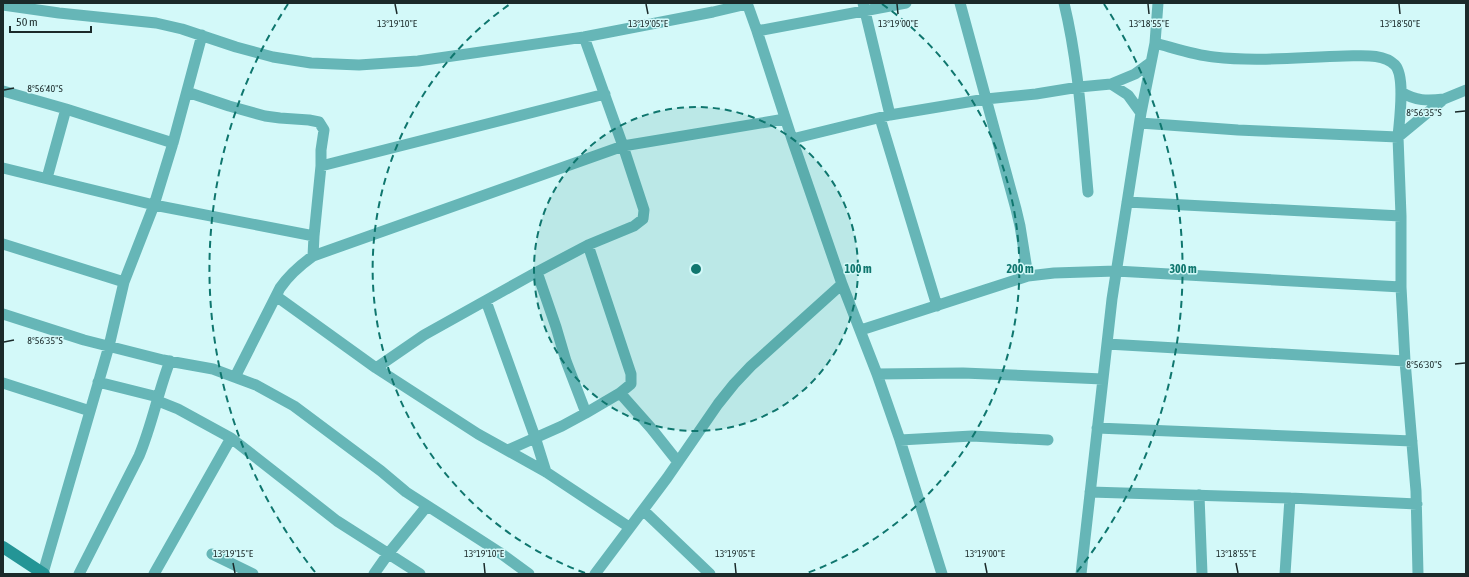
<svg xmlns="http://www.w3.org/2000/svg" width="1469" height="577" font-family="'Asap Condensed',sans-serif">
<rect width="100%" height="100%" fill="#d3f9f9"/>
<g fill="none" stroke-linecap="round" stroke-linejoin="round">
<path stroke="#66b6b7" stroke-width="11" d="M747,3L757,31L792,139L842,284L877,374L900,440L942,574
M863,3L890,115
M960,3L1016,209L1020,226L1028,276
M1064,3C1079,65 1082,128 1088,192
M3,5L59,13L156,23L182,29L236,47L273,57L311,63L359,65L418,61L584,37L713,12L747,4
M757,31L906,3
M1111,84L1135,74L1150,63
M3,91L66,109L173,143
M187,92L229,106L265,116L280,118L309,120L319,122L324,130L321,150V166
M1401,92C1416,101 1427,101 1444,99
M880,118L937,306
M1140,123L1238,130L1398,137C1399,122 1406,77 1395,65C1383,53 1361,56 1345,56C1302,57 1257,62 1214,57C1194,55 1174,48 1155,43
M792,139L890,115L986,99L1036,94L1079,87L1111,84L1128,95L1141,113
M3,168L154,205L314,236L313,256
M47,178L66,109
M1127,202L1401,216
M314,236L321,166L605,94
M3,244L124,282
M537,272L556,327L566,361L586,413
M276,296L376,368L478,434L546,472L629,527
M486,301L535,437L546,472
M3,314L84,340L163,360L213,369L256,385L294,406L381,471L406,492L499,552L529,574
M861,330L1028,276L1054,273L1116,271L1401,287
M1107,344L1405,361
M376,368L424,335L537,272L588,245L634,226L643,219L644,210L623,146L584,37
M877,374L963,373L1103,379
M235,377L280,288C289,275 299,266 313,256L623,146L785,119
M98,382L158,397
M3,383L90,411
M620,393L651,428L678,462
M158,401L178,409L231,438L337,521L420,574
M1097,428L1412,441
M900,440L972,436L1048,440
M508,450L562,426L586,413L620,393L631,384V374L588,245
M1090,492L1290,498L1417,504
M1199,495L1202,574
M643,510L710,574
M212,554L253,574
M43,573L109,346L124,282L154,205L173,143L202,35
M79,574L139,456C152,425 158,392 170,361
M154,574L231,438
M374,574L388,554L427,506
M595,574L667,478L718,404L734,384L751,366L842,284
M1081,574L1112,299L1141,113L1155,43L1158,3
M1285,574L1290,498
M1418,574L1416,491L1405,361L1401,287V216L1398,137L1444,99L1466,90"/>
<path stroke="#249596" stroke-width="12" d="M3,547L44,574"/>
</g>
<path fill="none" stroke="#1b2a2a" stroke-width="1.5" d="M395,4L397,14M646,4L648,14M897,4L898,14M1148,4L1149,14M1399,4L1400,14M4,90L14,88M1455,112L1465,111M4,342L14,340M1455,364L1465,363M233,563L235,573M484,563L485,573M735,563L736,573M985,563L987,573M1236,563L1238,573"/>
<circle cx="696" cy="269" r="162" fill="#0f766e" fill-opacity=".12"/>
<g fill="none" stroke="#0f766e" stroke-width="2" stroke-dasharray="7 5">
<circle cx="696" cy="269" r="162"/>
<path d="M585 573A324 324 0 0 1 510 4M882 4A324 324 0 0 1 807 573"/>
<path d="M315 572A487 487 0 0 1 288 4M1104 4A487 487 0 0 1 1077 572"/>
</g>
<g font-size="10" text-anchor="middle" fill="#1b2a2a" stroke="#d3f9f9" stroke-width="3" stroke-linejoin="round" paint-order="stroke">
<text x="397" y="27">13°19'10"E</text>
<text x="648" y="27">13°19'05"E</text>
<text x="898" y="27">13°19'00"E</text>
<text x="1149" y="27">13°18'55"E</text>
<text x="1400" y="27">13°18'50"E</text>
<text x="45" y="92">8°56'40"S</text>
<text x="1424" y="116">8°56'35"S</text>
<text x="45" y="344">8°56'35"S</text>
<text x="1424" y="368">8°56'30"S</text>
<text x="233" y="557">13°19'15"E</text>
<text x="484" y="557">13°19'10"E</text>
<text x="735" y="557">13°19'05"E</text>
<text x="985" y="557">13°19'00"E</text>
<text x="1236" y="557">13°18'55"E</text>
</g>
<circle cx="696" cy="269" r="6" fill="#0f766e" stroke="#d3f9f9" stroke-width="2"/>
<g font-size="12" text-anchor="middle" font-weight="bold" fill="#0f766e" stroke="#d3f9f9" stroke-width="3" stroke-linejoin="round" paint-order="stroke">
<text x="858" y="273">100 m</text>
<text x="1020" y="273">200 m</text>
<text x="1183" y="273">300 m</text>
</g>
<rect width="1469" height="577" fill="none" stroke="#1b2a2a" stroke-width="8"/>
<path d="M10 26v6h81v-6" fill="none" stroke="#1b2a2a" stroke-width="2"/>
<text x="16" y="26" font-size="12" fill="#1b2a2a" stroke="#d3f9f9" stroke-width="3" paint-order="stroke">50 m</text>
</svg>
